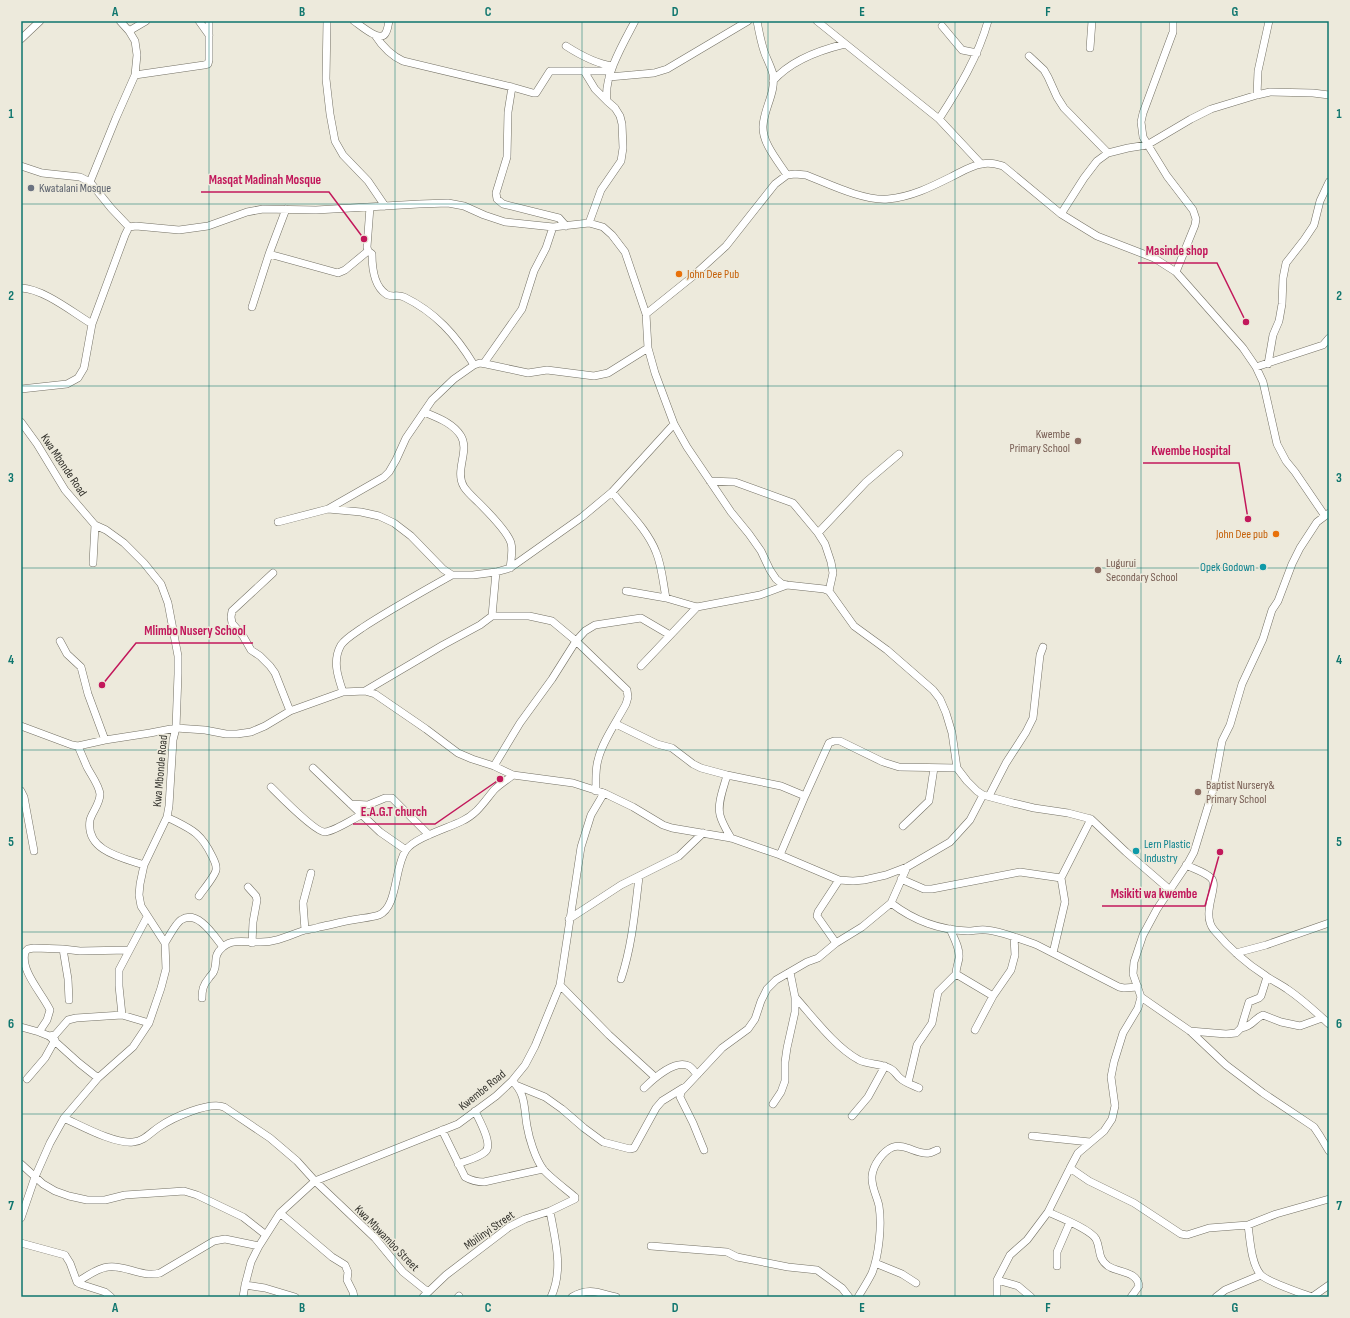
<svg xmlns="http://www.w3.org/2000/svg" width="1350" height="1318" font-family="'Sofia Sans Condensed',sans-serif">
<rect width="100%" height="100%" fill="#edeadc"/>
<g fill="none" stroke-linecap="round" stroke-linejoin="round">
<g stroke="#737064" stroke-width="8">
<path id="minor" d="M199,21L209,35
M327,21L326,79L330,114L335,141L343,155L368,181L385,206
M354,21C360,25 379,42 385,34C388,30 388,25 389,21
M757,21C759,32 761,43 765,54C768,61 771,67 773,74C776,93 764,108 763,126C762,143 778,161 787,175
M817,21L939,119L981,164
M1173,21V32L1143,113L1141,122L1143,137L1167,176L1193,210L1196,219L1195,225L1176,272
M942,26L962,50L977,53
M129,31L146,21
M375,35C382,46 390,55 403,61L512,87L533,93H536L550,71H611
M21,39L40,21
M566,46C580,55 596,64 613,66
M1090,48L1092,21
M1029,56L1044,70L1048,77L1057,97L1064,108L1108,153
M584,71L595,89L607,101
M135,75L204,65L208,64L209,60V21
M609,77L654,73L667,69L748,21
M773,81C791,60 820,50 845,44
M512,87L508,112L507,157L496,193L497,199L503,204L559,218L566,226
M1257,95L1258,71L1269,21
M939,119C959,88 978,57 988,21
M21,166L42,173L80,177L90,182L111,208L129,227
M90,182L116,118L135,75L137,55L135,41L129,31L120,21
M370,207L367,247L368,251L372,254C372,267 374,286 386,294C391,298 398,294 404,297C435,312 456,335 474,365
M1061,214L1084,178L1097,161L1108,153L1128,148L1147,145L1191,119L1211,109L1257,95L1270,92L1313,93L1329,95
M589,223L601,190L621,161L623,148L622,124L620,116L615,108L607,101C603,77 624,42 635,21
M269,254L338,273L345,270L368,251
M21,288C44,289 72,312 92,324
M252,307L269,254L286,209
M646,314L692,277L726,246L775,184L787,175L795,174L806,175C829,184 863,201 888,199C911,197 931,187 951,177C961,172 972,165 982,164C990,162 996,164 1003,166L1061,214L1097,236L1154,258L1176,272L1243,348L1256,367L1263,382L1277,444L1286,461L1295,472L1325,516
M484,363L522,309L534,271L546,248L553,227
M1268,364L1273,335L1279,321L1282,304L1283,278L1286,263L1304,240L1314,225L1320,201L1329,182
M1256,367L1323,345L1329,338
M21,389L67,384L78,378L84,368L92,324L125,235L129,227L136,226L179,230L208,226L247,212L263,209L316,210L419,204L448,203L464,206L484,215L505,222L553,227L589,223L603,227L612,235L625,252L646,314L648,348L655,373L674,424L687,447L710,481L731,512L749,534L761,551L770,570L776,579L782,584L787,585L824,589L829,591L854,626L887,650L933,690L940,699L946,713L952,733L957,768L967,781L977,791L983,795L1013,803L1034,808L1068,813L1091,819L1126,852L1170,890
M424,412C438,418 453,423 461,436C470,451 454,471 464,487C468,493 474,498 479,503C487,511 508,533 511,543C513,551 511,560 510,568
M21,422L37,444L65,490L95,525L106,530L124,543L144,563L161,584L168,603L178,656V674L176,728L173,740L169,806L167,817L144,865L140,884L139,895L141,906L165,943L166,969L161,988L149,1023L133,1047L98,1078L64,1118L50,1143L35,1177L21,1218
M710,481L735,482L793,503L818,533L825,544L831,562L833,573L829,591
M612,492C627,511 647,529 656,552C662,566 663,583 666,598
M328,509L384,477L389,472L396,460L406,438L432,400L454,379L474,365L480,363L486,364L528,373L547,370L594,376L608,373L648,348
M278,522L328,509L361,512L379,516L394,523L411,536L443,569L452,575H473L496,572L510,568L582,517L612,492L674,424
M818,533L866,482L899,454
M93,563L95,525
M273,573L232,611L231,617L232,623L243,636L251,650L260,656L270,666L275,673L290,711
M626,591L666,598L697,607L760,595L787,585
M492,616H529L552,621L576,641L627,690L628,697L626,704C617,721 602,742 598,760C595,770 596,781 596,791
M60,641L67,654L81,667L88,694L105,740
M641,666L697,607
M365,691L443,645L480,625L492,616L496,572
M343,692C338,677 332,661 341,645C346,638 355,633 362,628C391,609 422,592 452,575
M616,724L657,744L672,748L693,764L701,768L727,775L781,786L805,796
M21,726L72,745L78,746L105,740L150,733L176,728L205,730L226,734H237L251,732L265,726L290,711L343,692L365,691L375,694L426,729L458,753L472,759L494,766L513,775L573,783L604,793L633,807L663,825L672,828L731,838L780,855L839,880L853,881L864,880L886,875L907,867L950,842L970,820L983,795
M78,746C81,753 84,760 87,767C91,775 99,785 100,794C100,804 92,812 90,820C85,851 123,858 144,865
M494,766L520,723L552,679L576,641L585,631L595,625L641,618L670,635
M313,768L380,832L406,850
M727,775C724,787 717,803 720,815C722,823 727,831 731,838
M271,787C279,795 316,833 325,832C335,831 351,820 361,815
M21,791L24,797L34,851
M989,796L1006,763L1026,732L1033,718L1040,655L1043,647
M351,804L368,805L385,798H392L429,835
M167,817C190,829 200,831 212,856C214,860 217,865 216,870C215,876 203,890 199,896
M903,826L929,801L934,768
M780,855L805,796L829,743L834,741H840L883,762L899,767L957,768
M1186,865C1194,869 1205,872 1211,878C1220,886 1200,913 1214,930C1229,948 1247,964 1266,976C1273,981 1280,984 1287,989C1302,999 1316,1012 1329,1024
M901,879L924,889H932L1020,872L1061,878
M248,887L256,896L257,900L253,922L252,943
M891,903C913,920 940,930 968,931C974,931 980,929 986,930C1001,931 1023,940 1037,945L1119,987L1124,988L1138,987
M569,919L621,885L679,856L703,833
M950,929C954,938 960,948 959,958C958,964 956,968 956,974L993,996
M305,930L303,903L311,873
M165,943C168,938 176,923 181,920C198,909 214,936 223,947
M836,943L817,916L818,912L839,880
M63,949L68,979L69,1000
M1053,953L1065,902L1061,878L1091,819
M1236,953L1266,945L1329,923
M621,979C632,946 635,911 639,877
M560,985L609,1035L655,1077
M795,997C813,1017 835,1047 859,1060C869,1065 882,1063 891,1069C895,1071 897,1076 900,1078C905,1083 913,1085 919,1088
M1141,997L1190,1031L1226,1065L1263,1093L1314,1127L1320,1136L1329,1151
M202,998C202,990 203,985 209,978C210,976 213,974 214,971C218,962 212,956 223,947C233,938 249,943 261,942C277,942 290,935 305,930C309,929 315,929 319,927C330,925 341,922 352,920C361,918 370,918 379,915C398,907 394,867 406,850C414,838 448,828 462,821C477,814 484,802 494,790C500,784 507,780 513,775
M122,1015L119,986V970L147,917
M21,1027L39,1032L49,1036L79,1063L98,1078
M1241,1028C1254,1026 1253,1019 1263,1015L1281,1022L1300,1026L1322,1018
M975,1030L993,996L1011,970L1015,955L1014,937
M1190,1031L1226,1034L1236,1033L1241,1028L1249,1002L1259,998L1261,996L1267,977
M39,1032L47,1020L50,1010C42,993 20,971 25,952L28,949L34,948L63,949L80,951L129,950
M49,1036L55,1035L68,1020L76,1018L122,1015L149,1023
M27,1079L45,1058L55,1040
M908,1083L917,1045L932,1023L938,992L956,974
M518,1086L545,1097L562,1109L584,1128L603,1142L630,1149L634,1148L656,1108L662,1101L683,1088
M644,1088C653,1079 675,1059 689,1066C692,1068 695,1072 697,1075
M773,1104L781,1092L785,1081V1062L787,1048L795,1012V997L790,972
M852,1116L868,1097L885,1066
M64,1118C82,1126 114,1144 133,1142C144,1141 150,1133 159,1127C172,1118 209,1101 224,1107L270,1138L297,1161L315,1181L375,1238L403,1272L428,1292
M442,1130L465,1177C472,1181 476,1182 484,1182L543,1169
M1032,1136L1090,1142
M704,1150L693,1123L680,1097L681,1092L722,1048L748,1029L755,1019L761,1001L767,989L776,980L807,962L818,958L836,943L862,927L891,903L907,867
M21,1164L43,1184L55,1191L69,1196L87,1200H105L125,1195L170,1192L184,1191L197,1195L243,1217L266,1235
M458,1164C467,1160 478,1158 485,1152C494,1145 479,1120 475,1111
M1070,1168L1089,1181L1134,1203L1181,1234L1187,1235L1209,1228L1248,1225L1276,1214L1329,1199
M550,1211C555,1240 564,1269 551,1297
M1048,1212C1059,1217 1090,1229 1096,1239C1101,1249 1097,1258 1108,1266C1119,1273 1137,1271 1139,1286L1131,1297
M280,1213L332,1257L345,1265L348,1272L347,1280L353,1292L354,1297
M1248,1225C1250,1239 1251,1264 1261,1275C1268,1282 1301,1293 1312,1297
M21,1243L65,1255L70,1263L77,1282L80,1284L105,1292L111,1297
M651,1246L727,1252L737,1257L788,1267L817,1270L842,1288L849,1297
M875,1263L902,1274L916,1283
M1057,1266V1252L1070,1222
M997,1280L1018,1286L1031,1297
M77,1282C86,1277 97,1268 108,1267C124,1264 141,1278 160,1273L214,1241L225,1239L259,1246
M245,1285L265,1288L295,1297
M243,1297L245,1285L251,1262L259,1246L280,1213L315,1181L458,1124L496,1096L512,1081L525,1065L535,1046L560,985L581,847L591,815L604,793
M423,1297L446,1275L509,1227L525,1219L550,1211L575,1199V1197C567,1190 548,1176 543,1169C535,1158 529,1138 527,1126C524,1109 526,1093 512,1081
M458,1297L459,1296
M572,1297C589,1287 599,1293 616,1297
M858,1297C863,1289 868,1281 872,1273C879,1255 882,1225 879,1206C877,1196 871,1187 872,1176C873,1165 883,1151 893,1147C905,1143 917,1155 929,1153C932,1153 934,1151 937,1150
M997,1297V1280L1010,1255L1027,1240L1048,1212L1070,1168L1078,1153L1104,1131L1112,1119L1115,1106L1111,1077L1114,1062L1123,1033L1138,1008L1141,997L1133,974L1134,962L1143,935L1157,909L1188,863L1194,852L1213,790L1222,741L1230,725L1242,684L1263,639L1272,610L1278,601L1292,564L1300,548L1317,522L1329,513
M1216,1297L1225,1290L1261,1275
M1312,1297L1329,1285"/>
</g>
<use href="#minor" stroke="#fff" stroke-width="7"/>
</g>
<path fill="none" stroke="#0f766e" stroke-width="1" stroke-opacity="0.55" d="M209,21V1297M395,21V1297M582,21V1297M768,21V1297M955,21V1297M1141,21V1297M21,204H1329M21,386H1329M21,568H1329M21,750H1329M21,932H1329M21,1114H1329"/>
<circle fill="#6b7280" stroke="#edeadc" stroke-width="1.5" cx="31" cy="188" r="4"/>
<g fill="#e8710a" stroke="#edeadc" stroke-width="1.5">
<circle cx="679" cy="274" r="4"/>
<circle cx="1276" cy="534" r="4"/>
</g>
<g fill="#8d6e63" stroke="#edeadc" stroke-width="1.5">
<circle cx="1078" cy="441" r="4"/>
<circle cx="1098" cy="570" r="4"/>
<circle cx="1198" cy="792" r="4"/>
</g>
<g fill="#0f9aa8" stroke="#edeadc" stroke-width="1.5">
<circle cx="1263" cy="567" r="4"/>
<circle cx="1136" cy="851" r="4"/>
</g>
<g text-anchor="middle" stroke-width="3" stroke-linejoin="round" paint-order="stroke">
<g font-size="12" fill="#5b616d" stroke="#edeadc" text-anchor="start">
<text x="39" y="192">Kwatalani Mosque</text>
</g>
<g font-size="12" fill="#c56008" stroke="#edeadc" text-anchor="start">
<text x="687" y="278">John Dee Pub</text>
<text x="1268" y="538" text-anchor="end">John Dee pub</text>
</g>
<g font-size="12" fill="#785e54" stroke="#edeadc" text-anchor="start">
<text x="1070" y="438" text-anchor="end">Kwembe<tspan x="1070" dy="14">Primary School</tspan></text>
<text x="1106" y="567">Lugurui<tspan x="1106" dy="14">Secondary School</tspan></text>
<text x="1206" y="789">Baptist Nursery&amp;<tspan x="1206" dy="14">Primary School</tspan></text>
</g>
<g font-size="12" fill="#33322c" stroke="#edeadc">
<text transform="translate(64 465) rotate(56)" y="4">Kwa Mbonde Road</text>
<text transform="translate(160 771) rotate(-85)" y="4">Kwa Mbonde Road</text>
<text transform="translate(482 1090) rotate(-39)" y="4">Kwembe Road</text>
<text transform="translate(489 1230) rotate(-35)" y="4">Mbilinyi Street</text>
<text transform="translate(387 1238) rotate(46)" y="4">Kwa Mbwambo Street</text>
</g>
<g font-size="12" fill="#0d838f" stroke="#edeadc" text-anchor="end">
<text x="1255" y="571">Opek Godown</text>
<text x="1144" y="848" text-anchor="start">Lern Plastic<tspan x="1144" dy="14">Industry</tspan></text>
</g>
</g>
<path fill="none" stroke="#c2185b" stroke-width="1.5" d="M364 239L329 192H201M1246 322L1217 263H1138M1248 519L1239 463H1143M102 685L136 643H253M500 779L435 824H353M1220 852L1205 906H1102"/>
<g fill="#c2185b" stroke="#edeadc" stroke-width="1.5">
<circle cx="364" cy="239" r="4"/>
<circle cx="1246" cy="322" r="4"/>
<circle cx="1248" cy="519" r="4"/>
<circle cx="102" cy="685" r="4"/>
<circle cx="500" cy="779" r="4"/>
<circle cx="1220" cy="852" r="4"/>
</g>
<g font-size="13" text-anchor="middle" font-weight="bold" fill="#c2185b" stroke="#edeadc" stroke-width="3" stroke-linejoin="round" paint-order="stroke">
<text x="265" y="184">Masqat Madinah Mosque</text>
<text x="1177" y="255">Masinde shop</text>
<text x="1191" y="455">Kwembe Hospital</text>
<text x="195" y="635">Mlimbo Nusery School</text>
<text x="394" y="816">E.A.G.T church</text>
<text x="1154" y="898">Msikiti wa kwembe</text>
</g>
<rect width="1350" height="1318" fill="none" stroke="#edeadc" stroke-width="44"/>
<rect x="22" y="22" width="1306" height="1274" fill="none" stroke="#0f766e" stroke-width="1.5"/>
<g font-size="13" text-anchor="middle" font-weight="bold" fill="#0f766e">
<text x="115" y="16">A</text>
<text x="302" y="16">B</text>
<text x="488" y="16">C</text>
<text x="675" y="16">D</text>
<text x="862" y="16">E</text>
<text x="1048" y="16">F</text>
<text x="1235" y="16">G</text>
<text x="11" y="118">1</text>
<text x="1339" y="118">1</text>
<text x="11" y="300">2</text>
<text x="1339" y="300">2</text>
<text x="11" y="482">3</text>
<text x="1339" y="482">3</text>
<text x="11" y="664">4</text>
<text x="1339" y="664">4</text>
<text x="11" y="846">5</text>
<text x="1339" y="846">5</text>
<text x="11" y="1028">6</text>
<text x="1339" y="1028">6</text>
<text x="11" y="1210">7</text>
<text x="1339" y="1210">7</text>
<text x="115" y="1312">A</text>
<text x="302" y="1312">B</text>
<text x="488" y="1312">C</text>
<text x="675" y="1312">D</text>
<text x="862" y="1312">E</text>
<text x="1048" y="1312">F</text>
<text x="1235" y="1312">G</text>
</g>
</svg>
